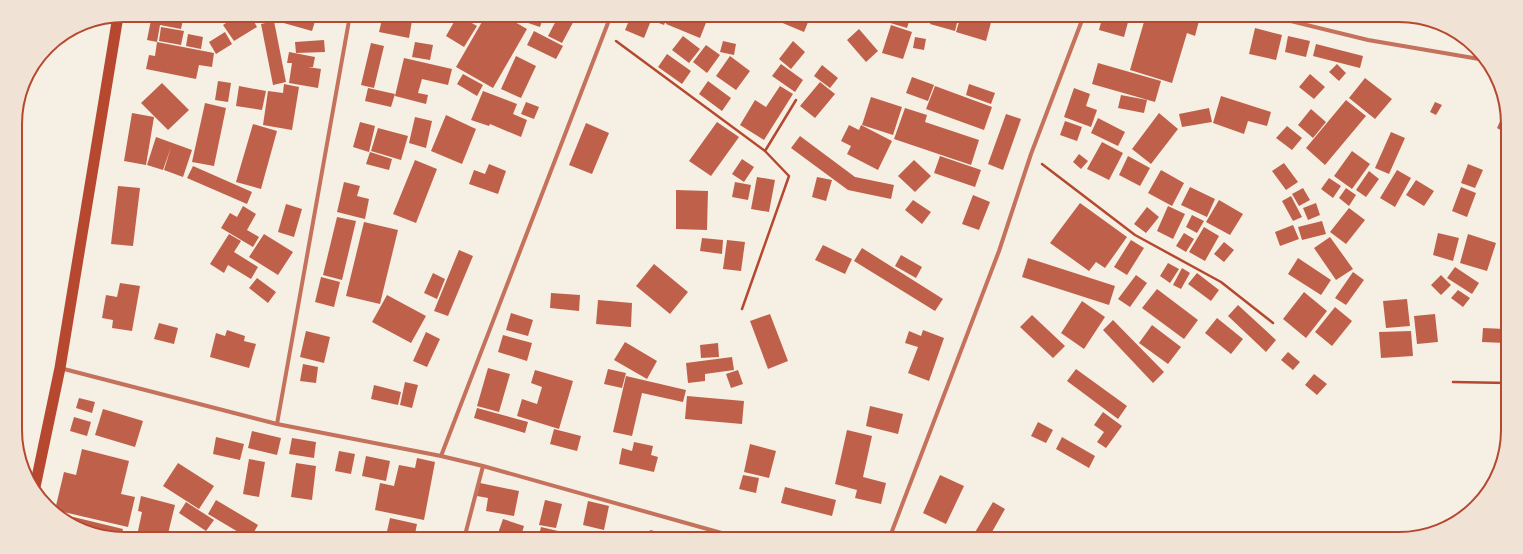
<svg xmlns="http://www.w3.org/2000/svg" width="1523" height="554" font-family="Roboto,sans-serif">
<rect width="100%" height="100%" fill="#f6efe4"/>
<path fill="#bf614a" d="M152,15H184L181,29L160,25L157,42L147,40Z
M248,15H250L257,27L234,41L223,25L235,17L238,21Z
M282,15H317L312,31L280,22Z
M383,15H413L409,38L379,32Z
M458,15L477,26L464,47L446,36Z
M486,15H503L527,29L493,88L456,67Z
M530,15H544L540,27L528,23Z
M559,15H577L562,43L548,36Z
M638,15H668L664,25Z
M670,15H709L700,38L666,24Z
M766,15H811L804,32L766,16Z
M889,15H911L907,28L887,22Z
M915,15H926L924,22L914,20Z
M932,15H959L955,31L930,24Z
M961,15H993L986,41L956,32Z
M1103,15H1130L1124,37L1099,30Z
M1146,15H1195L1200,17L1195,36L1187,33L1172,83L1130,70Z
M631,16L650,23L644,38L625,30Z
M274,21L286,82L273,85L261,24Z
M1436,22L1450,31V32L1435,28Z
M891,25L912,32L903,59L882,53Z
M161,27L184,31L181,45L159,41Z
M1255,28L1282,35L1276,60L1249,54Z
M859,29L878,51L866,62L847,40Z
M534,31L563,46L556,59L527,45Z
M225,32L232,44L216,54L209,42Z
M188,34L203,37L201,49L186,46Z
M683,36L700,49L689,63L672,50Z
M1288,36L1310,41L1306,57L1285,52Z
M915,37L926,39L924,50L913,48Z
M324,40L325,52L296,53L295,42Z
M723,41L736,44L734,55L720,52Z
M793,41L805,52L791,69L779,59Z
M157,42L214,53L212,67L199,65L196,79L146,69L149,55L155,56Z
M415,42L433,45L430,60L412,57Z
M371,43L384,46L374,88L361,85Z
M1316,44L1363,56L1360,68L1313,56Z
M706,45L720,55L707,73L693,62Z
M289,52L315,57L313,67H308L321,69L318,88L289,83L292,63H287Z
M667,54L691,71L682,84L658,67Z
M516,56L536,66L521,98L501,89Z
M730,56L750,71L736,90L716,76Z
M404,58L452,69L448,85L422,79L418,93L428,95L426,104L395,96Z
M1098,63L1161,81L1155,102L1092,84Z
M781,64L803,80L795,92L772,76Z
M1337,64L1346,73L1339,81L1329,72Z
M822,65L838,78L830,88L814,76Z
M463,74L483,85L477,96L457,84Z
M1310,74L1325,87L1314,99L1299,87Z
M912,77L934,85L928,101L906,93Z
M1365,78L1392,99L1375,119L1349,98Z
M218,81L231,83L228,102L215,100Z
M708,81L731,98L722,111L699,94Z
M820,82L835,94L815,118L800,106Z
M162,83L189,110L168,130L141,103Z
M284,84L299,87L292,130L263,125L268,91L283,93Z
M969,84L995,93L991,104L966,95Z
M239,86L266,91L262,110L236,106Z
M780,86L793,94L764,140L740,125L755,100L766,107Z
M935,86L992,107L984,130L926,109Z
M368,88L395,94L391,107L365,101Z
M1074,88L1090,94L1086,106L1097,110L1091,127L1064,117Z
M483,91L517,104L513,114L527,120L521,137L490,124L489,126L471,120Z
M1121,95L1147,100L1144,113L1118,108Z
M1221,96L1271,112L1267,126L1248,121L1244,134L1213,123Z
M871,97L902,107L893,135L862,125Z
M1346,100L1366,116L1325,165L1306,148Z
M526,102L539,107L534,119L521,114Z
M1435,102L1442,105L1436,115L1430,112Z
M205,103L226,108L214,166L192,162Z
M905,108L927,115L925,122L979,140L971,165L894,139Z
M1209,108L1212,122L1182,127L1179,114Z
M1506,108L1507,110V134L1497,128Z
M1311,109L1326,122L1313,138L1298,125Z
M132,113L154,117L146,165L124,161Z
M1159,113L1178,129L1151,164L1132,149Z
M1006,114L1021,119L1003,170L988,164Z
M446,115L476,129L462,164L431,151Z
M415,117L432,121L426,148L409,143Z
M1098,118L1125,132L1118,146L1091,133Z
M1065,121L1082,127L1077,141L1060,135Z
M360,122L375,126L369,152L353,147Z
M717,122L739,137L711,176L689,161Z
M586,123L609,133L592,174L569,165Z
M253,124L277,131L261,189L236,182Z
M849,125L859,130L861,125L892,141L878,170L847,154L851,146L841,141Z
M1287,126L1302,138L1292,150L1276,138Z
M378,128L408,136L401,160L371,151Z
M1391,132L1405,138L1389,174L1375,168Z
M800,136L855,177L894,185L891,199L848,190L791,148Z
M156,137L192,150L183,177L164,170L171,147L163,170L147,165Z
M1102,142L1123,153L1109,180L1087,169Z
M1352,151L1370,164L1352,189L1334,176Z
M370,152L392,159L389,170L366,164Z
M1079,154L1088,161L1081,169L1073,162Z
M940,156L981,170L975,187L934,173Z
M1128,156L1150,168L1140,186L1119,175Z
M742,159L754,167L744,182L732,174Z
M415,160L437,169L416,223L393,214Z
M914,160L931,176L915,192L898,176Z
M1284,163L1298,182L1286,190L1272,171Z
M1507,163V176L1503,174Z
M489,164L506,171L498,194L469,184L474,170L485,174Z
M1468,164L1483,170L1475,188L1461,183Z
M193,166L252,192L247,204L187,178Z
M1161,170L1184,183L1172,206L1148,193Z
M1397,170L1411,178L1395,207L1380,198Z
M1369,171L1379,179L1366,197L1356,190Z
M757,177L775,180L769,212L751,209Z
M817,177L832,180L826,201L812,197Z
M1329,178L1341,186L1333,198L1321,189Z
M1416,180L1434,191L1424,206L1406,195Z
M344,182L360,186L357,196L369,199L365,219L337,212Z
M735,182L751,185L748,200L732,197Z
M118,186L140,188L133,246L111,244Z
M1190,187L1215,199L1207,217L1181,205Z
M1461,187L1476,193L1467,217L1452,211Z
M1303,188L1310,200L1299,206L1292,194Z
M1346,188L1356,195L1349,206L1339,198Z
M676,190L708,191L707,230L676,229Z
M973,195L990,202L979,230L962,224Z
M1291,196L1302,217L1293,221L1282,201Z
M913,200L931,212L922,224L905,210Z
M1219,200L1243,214L1230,235L1206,222Z
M1080,203L1127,237L1105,268L1096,262L1089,271L1050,243Z
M1316,203L1320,215L1308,220L1303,208Z
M286,204L302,209L294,237L278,232Z
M243,206L256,214L247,230L259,237L253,247L221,228L230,213L237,217Z
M1168,206L1185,214L1173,239L1157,231Z
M1147,207L1159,217L1146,233L1134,224Z
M1349,208L1365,220L1346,244L1330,232Z
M1192,215L1204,221L1197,233L1186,227Z
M337,217L356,221L342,280L323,275Z
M1322,221L1326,234L1302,240L1298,227Z
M364,222L398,230L380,304L346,296Z
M1293,225L1299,239L1280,246L1275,232Z
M1204,227L1219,236L1205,261L1189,252Z
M1184,233L1194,239L1186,252L1176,246Z
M1438,233L1459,238L1453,261L1433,255Z
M229,234L241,241L234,252L258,267L251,279L228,265L224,273L210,264Z
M264,234L293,252L278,275L249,257Z
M1468,234L1496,243L1487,271L1460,263Z
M1330,237L1353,269L1336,280L1314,248Z
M702,238L723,240L722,254L700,251Z
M727,240L745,242L741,271L723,269Z
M1131,240L1144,248L1127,275L1114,267Z
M1224,242L1234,250L1224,262L1214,254Z
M823,245L852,259L845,274L815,260Z
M862,248L943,299L935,311L854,261Z
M459,250L473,256L448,316L434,311Z
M901,255L922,267L916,278L895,266Z
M1028,258L1115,286L1109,305L1022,277Z
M1298,258L1331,280L1321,295L1288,274Z
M1168,263L1179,269L1170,283L1160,276Z
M654,264L688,292L670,314L636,286Z
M1455,267L1479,283L1472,294L1447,278Z
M1182,268L1190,273L1181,289L1173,285Z
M1353,272L1364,280L1346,305L1335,298Z
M433,273L445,279L437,299L424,293Z
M1197,273L1219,290L1211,301L1188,284Z
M1136,275L1147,283L1130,307L1118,299Z
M1441,275L1451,285L1441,295L1431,285Z
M321,277L340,282L334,307L315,302Z
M257,278L276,292L268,303L249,288Z
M120,283L140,286L132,331L112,328L113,320L102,318L106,295L117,297Z
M1157,289L1198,320L1184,339L1142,308Z
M1458,290L1470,298L1463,307L1451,298Z
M1304,292L1327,311L1306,338L1283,319Z
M551,293L580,295L579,311L550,308Z
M387,295L426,316L411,343L372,322Z
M1407,299L1410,326L1386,328L1383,301Z
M598,300L632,303L631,327L596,324Z
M1082,301L1105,317L1084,349L1061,333Z
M1238,305L1276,340L1266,352L1228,316Z
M1335,307L1352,321L1332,346L1315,332Z
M511,313L533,320L528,336L506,330Z
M770,314L788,361L768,369L750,321Z
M1435,314L1438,342L1417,344L1414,316Z
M1032,315L1065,346L1053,358L1020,327Z
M1217,318L1243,339L1231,354L1205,333Z
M1113,320L1164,372L1153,383L1103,330Z
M159,323L178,328L174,344L154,339Z
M1152,325L1181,347L1168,364L1139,343Z
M1483,328L1505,329V343L1482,342Z
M227,330L245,336L244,341L256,344L249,368L210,357L216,333L225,336Z
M923,330L944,338L929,381L908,373L918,347L905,343L909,331L921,336Z
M306,331L330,337L324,363L300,357Z
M1411,331L1413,356L1381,358L1379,332Z
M426,332L440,339L427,367L413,361Z
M503,335L532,343L527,361L498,352Z
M625,342L657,361L647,379L614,360Z
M718,343L719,357L701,358L700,345Z
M1288,352L1300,362L1293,370L1281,360Z
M732,357L734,370L705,374V381L688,383L686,363Z
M303,364L318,367L316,383L300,381Z
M488,368L510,374L499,412L477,406Z
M608,369L626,373L622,388L604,384Z
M1076,369L1127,406L1118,419L1067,381Z
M535,370L573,381L559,429L517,416L522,399L537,404L542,387L531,383Z
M738,370L743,384L731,388L726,374Z
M1314,374L1327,384L1317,395L1305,385Z
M626,376L686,390L683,402L642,393L632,436L613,432Z
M405,382L418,385L412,408L400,405Z
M374,385L401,392L398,405L371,399Z
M687,396L744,401L742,424L685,419Z
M79,398L95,402L92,413L76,408Z
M870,406L903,414L898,434L866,426Z
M477,408L528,422L525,433L474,418Z
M103,409L143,421L135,447L95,435Z
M1103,412L1122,426L1106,448L1097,442L1104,432L1094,425Z
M74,417L91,422L87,436L70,431Z
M1038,422L1053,430L1046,443L1031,436Z
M554,429L581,436L577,451L550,444Z
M847,430L872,436L863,477L886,483L881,504L855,498L857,490L835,484Z
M252,431L281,438L277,455L248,448Z
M216,437L244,444L240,460L213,454Z
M1062,437L1095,456L1089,468L1056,449Z
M292,438L316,442L314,458L289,454Z
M634,442L653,446L651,455L658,457L654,472L619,464L622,448L632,451Z
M750,444L776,451L769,478L744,472Z
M82,449L129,461L121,494L135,497L128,527L55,510L64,472L76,475Z
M339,451L355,454L351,474L335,471Z
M366,456L390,461L386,481L362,476Z
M417,458L435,462L424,520L375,510L380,483L394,486L399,465L415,468Z
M249,459L265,462L259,497L243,494Z
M178,463L214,486L199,509L163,486Z
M296,463L316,466L312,500L291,497Z
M743,475L759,478L756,493L739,489Z
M940,475L964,486L946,524L923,513Z
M480,483L519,491L514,516L486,511L488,498L477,496Z
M785,487L836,500L832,516L781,503Z
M141,496L175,505L167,538L138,531L142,512L138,511Z
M216,500L258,525L250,539L208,514Z
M545,500L562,504L556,528L539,525Z
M588,501L609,506L604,530L583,525Z
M186,502L214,520L206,531L179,513Z
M993,502L1005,509L988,539H971Z
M61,514L123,529L121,538L89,533Z
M390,518L417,524L414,539H401L386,536Z
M503,519L524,526L520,539H496Z
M541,527L588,538V539H538Z
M650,530L676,536L675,539H648Z
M140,534L157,538V539H139Z
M186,534L196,539H183Z
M955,534L962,539H952Z
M486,536L495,539H485Z"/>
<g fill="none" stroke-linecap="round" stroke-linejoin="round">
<path stroke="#b5482f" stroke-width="2.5" d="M616,41L765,151
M1042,164L1135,235L1221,282L1273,323
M742,309L789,176L765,151L796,100
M1453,382L1508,383"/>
<path stroke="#c5725c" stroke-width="4" d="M1266,15L1368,40L1485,60
M60,368L277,424L441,456L483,466L743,539
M277,424L350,15
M441,456L611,15
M464,539L483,466
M889,539L999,251L1031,154L1084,15"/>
<path stroke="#b5482f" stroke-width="11" d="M35,487L60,368L118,16"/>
</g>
<path d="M0 0H1523V554H0ZM124 22H1399A102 102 0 0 1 1501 124V430A102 102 0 0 1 1399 532H124A102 102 0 0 1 22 430V124A102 102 0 0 1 124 22Z" fill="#f1e2d6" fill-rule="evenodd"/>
<path fill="none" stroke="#b5482f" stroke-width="2" d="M124 22H1399A102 102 0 0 1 1501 124V430A102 102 0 0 1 1399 532H124A102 102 0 0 1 22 430V124A102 102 0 0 1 124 22Z"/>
</svg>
